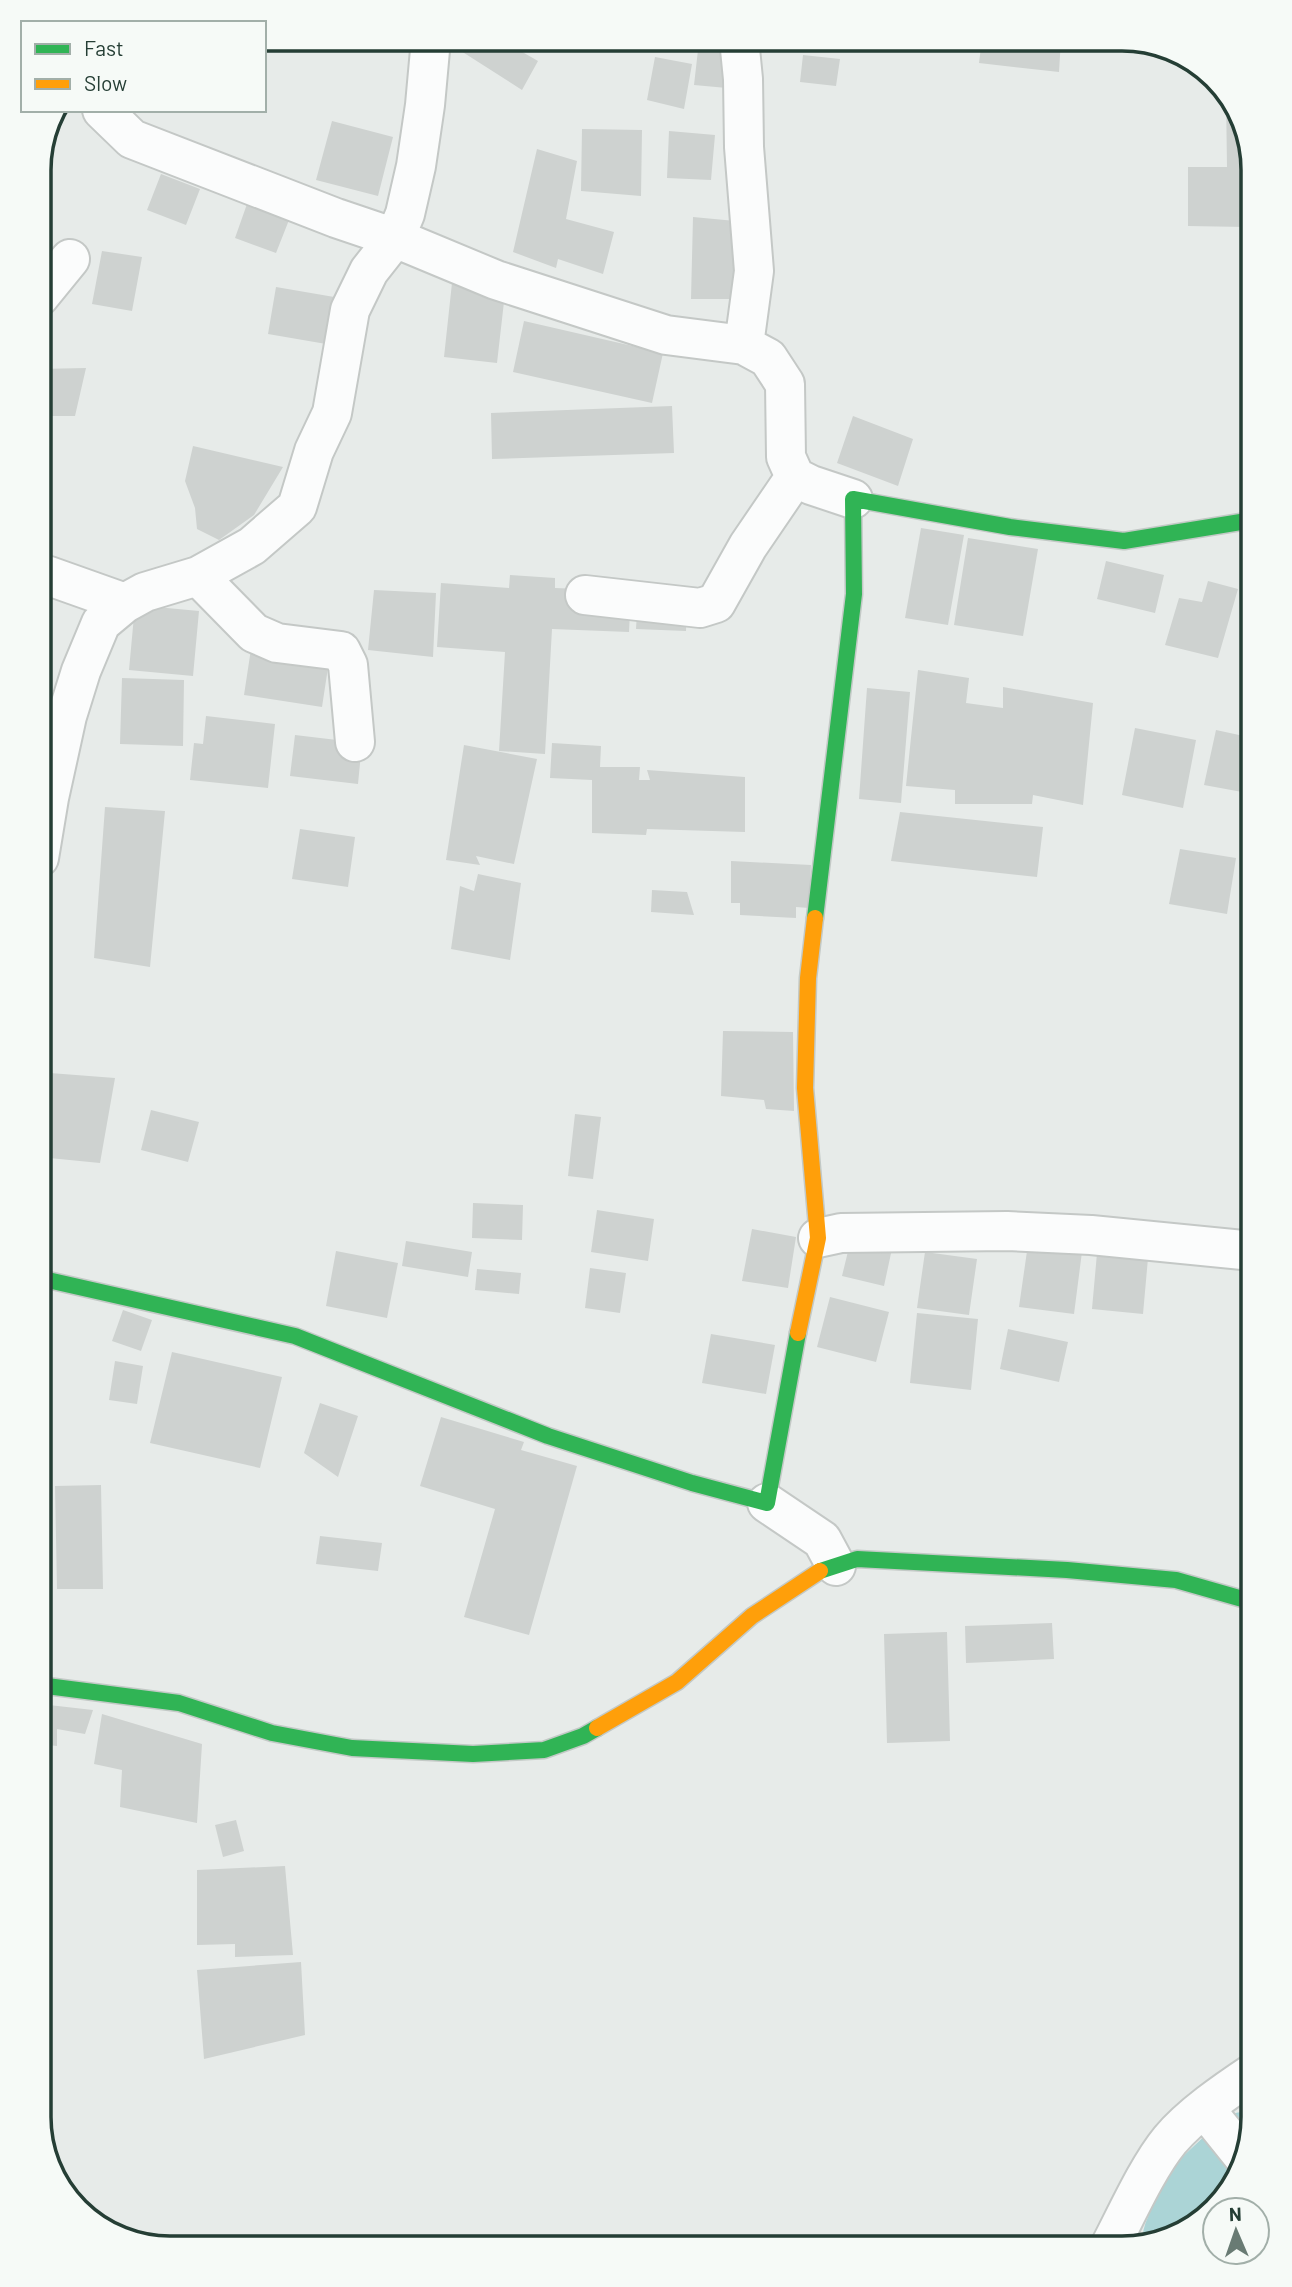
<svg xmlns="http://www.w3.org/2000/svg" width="1292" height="2287" font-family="Barlow,sans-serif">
<rect width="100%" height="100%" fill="#e7ebe9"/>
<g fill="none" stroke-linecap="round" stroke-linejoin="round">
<path stroke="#abd4d6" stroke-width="70" d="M1178,2236L1195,2193L1244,2147"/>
</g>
<path fill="#ced2d0" d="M469,39H500L538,61L522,90L461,51Z
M982,39H1061L1059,72L979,63Z
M698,50L729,52L727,88L694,85Z
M803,55L840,59L836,86L800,82Z
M655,57L692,64L684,109L647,100Z
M1226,96L1240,112L1253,168L1242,167L1246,227L1188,226V167H1227Z
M332,121L393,137L378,196L316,180Z
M582,129L642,130L641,196L581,191Z
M669,131L715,135L711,180L667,178Z
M537,149L577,161L566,219L614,232L603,274L558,259L556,268L513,252Z
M161,174L200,189L186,225L147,210Z
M247,204L289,220L276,253L235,238Z
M693,217L746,222L737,299H691Z
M102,251L142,257L132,311L92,304Z
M452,283L505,293L497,363L444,357Z
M276,287L340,298L332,345L268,334Z
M524,321L663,353L652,403L513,372Z
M86,368L75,416H39V369Z
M672,406L674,453L492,459L491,413Z
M853,416L913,439L898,486L837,463Z
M193,446L283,467L254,515L219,540L197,529L195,508L185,481Z
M921,528L964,535L948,625L905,618Z
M968,538L1038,549L1023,636L954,625Z
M1106,561L1164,575L1155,613L1097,599Z
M510,575L555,578V588L631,591L629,632L552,629L545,754L499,751L505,652L437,647L441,583L509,588Z
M1208,581L1238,589L1218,658L1165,645L1179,598L1202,602Z
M374,590L436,593L433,657L368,650Z
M638,594L687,596L686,631L636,629Z
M135,605L199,611L193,676L129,670Z
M251,649L329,661L322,707L244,695Z
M918,670L969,678L966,703L1003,708V687L1093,703L1083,805L1033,795L1032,804H955V790L906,786Z
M122,678L184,680L183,746L120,744Z
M867,688L910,692L901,803L859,799Z
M206,716L275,724L268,788L190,780L194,743L203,744Z
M1135,728L1196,740L1183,808L1122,795Z
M1216,730L1253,738V794L1204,785Z
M295,735L362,743L358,784L290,776Z
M552,743L601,746L600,767H640L639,780H650L647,770L745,777V832L647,829L646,835L592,833V780L550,778Z
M464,745L537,759L514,864L476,856L480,865L446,860Z
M1249,803L1253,804V833L1246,832Z
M105,807L165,811L150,967L94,958Z
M900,812L1043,827L1037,877L891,861Z
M300,829L355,837L348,887L292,879Z
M1180,849L1236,858L1227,914L1169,904Z
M731,861L811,865L809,908L796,907V918L740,915V903H731Z
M478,874L521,883L510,960L451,949L460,886L474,891Z
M652,890L687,892L694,915L651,912Z
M723,1031L793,1032L794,1111L766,1109L764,1100L721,1096Z
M50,1073L115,1078L100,1163L39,1157Z
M151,1110L199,1122L188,1162L141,1150Z
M575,1114L601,1117L593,1179L568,1176Z
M473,1203L523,1205L522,1240L472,1238Z
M597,1210L654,1219L648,1261L591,1252Z
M752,1229L796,1237L788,1288L742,1281Z
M852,1235L893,1244L884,1286L842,1276Z
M1029,1237L1083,1244L1074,1314L1019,1307Z
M406,1241L472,1252L468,1277L402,1266Z
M1098,1242L1149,1247L1143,1314L1092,1309Z
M336,1251L398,1263L387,1318L326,1306Z
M925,1252L977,1259L969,1315L917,1308Z
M590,1268L626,1273L620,1313L585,1308Z
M477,1269L521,1273L519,1294L475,1290Z
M1249,1284L1253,1285V1333L1245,1332Z
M830,1297L889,1312L876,1362L817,1347Z
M123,1310L152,1320L141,1351L112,1341Z
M917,1313L978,1319L971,1390L910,1383Z
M1008,1329L1068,1342L1059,1382L1000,1369Z
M711,1334L775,1345L766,1394L702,1383Z
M172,1352L282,1377L260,1468L150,1443Z
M1244,1353H1253V1456H1246Z
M115,1361L143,1366L137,1404L109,1400Z
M320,1403L358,1416L338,1477L304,1453Z
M441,1417L524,1442L521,1450L577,1466L529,1635L464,1617L495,1509L420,1486Z
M101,1485L103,1589H57L55,1486Z
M320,1536L382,1543L378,1571L316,1564Z
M1052,1623L1054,1659L966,1663L965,1626Z
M947,1632L950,1741L887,1743L884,1634Z
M40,1704L93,1710L85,1734L57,1729V1746L39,1744Z
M102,1714L202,1744L197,1823L120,1807L122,1770L94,1764Z
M236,1820L244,1851L223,1857L215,1825Z
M285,1866L293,1955L235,1957V1944L197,1945V1870Z
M301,1962L305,2035L204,2059L197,1970Z"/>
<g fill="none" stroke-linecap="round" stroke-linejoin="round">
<g stroke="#c4c8c6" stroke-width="42">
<path id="street" d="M739,39L743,79L744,147L754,271L744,345
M102,110L132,139L336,218L395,238L496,280L666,335L744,345L768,358L785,384L786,457L795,477L811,485L853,499
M39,297L70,259
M39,575L49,576L125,603
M198,576L254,633L277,643L341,651L348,665L355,742
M585,595L700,608L716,603L748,546L795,477
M39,858L49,798L67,716L81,671L101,623L125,603L145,592L198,576L252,546L297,507L314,451L332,413L350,310L369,271L395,238L405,214L416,166L425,105L431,39
M818,1238L841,1233L1007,1231L1091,1235L1253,1251
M767,1503L822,1540L836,1566
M1205,2109L1242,2155
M1109,2248C1126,2216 1147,2168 1170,2140C1191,2115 1226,2091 1253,2073"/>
</g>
<g stroke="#c3c9c6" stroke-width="19">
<path id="fast" d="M815,918L854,594L853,499L1010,527L1124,541L1253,520
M39,1278L295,1336L548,1436L692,1483L767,1503L798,1333
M820,1571L857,1559L1067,1570L1176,1580L1253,1602
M39,1685L179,1703L272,1733L352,1748L473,1754L544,1750L583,1736L597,1728"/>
</g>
<g stroke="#c3c9c6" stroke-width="19">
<path id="slow" d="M798,1333L818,1238L805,1088L808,978L815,918
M597,1728L677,1682L752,1616L820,1571"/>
</g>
<use href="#street" stroke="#fbfcfc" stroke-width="38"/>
<use href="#fast" stroke="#30b455" stroke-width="16"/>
<use href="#slow" stroke="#ff9f0a" stroke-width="16"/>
</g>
<path d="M0 0H1292V2287H0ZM170 51H1122A119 119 0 0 1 1241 170V2117A119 119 0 0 1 1122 2236H170A119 119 0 0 1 51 2117V170A119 119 0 0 1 170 51Z" fill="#f6faf7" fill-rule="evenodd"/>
<path fill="none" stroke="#253e35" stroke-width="3.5" d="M170 51H1122A119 119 0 0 1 1241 170V2117A119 119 0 0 1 1122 2236H170A119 119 0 0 1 51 2117V170A119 119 0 0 1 170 51Z"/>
<rect x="21" y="21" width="245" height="91" fill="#f6faf7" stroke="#a2afa9" stroke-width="2"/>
<rect x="35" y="44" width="35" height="10" fill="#30b455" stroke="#a2afa9" stroke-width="2"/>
<text x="84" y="56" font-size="21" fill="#253e35">Fast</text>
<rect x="35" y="79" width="35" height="10" fill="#ff9f0a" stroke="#a2afa9" stroke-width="2"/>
<text x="84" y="91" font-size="21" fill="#253e35">Slow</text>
<g transform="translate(1236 2231) rotate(358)"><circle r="33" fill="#f6faf7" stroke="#a2afa9" stroke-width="2"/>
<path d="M0-5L12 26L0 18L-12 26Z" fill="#697b74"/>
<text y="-10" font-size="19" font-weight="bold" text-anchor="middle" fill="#253e35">N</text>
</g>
</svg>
